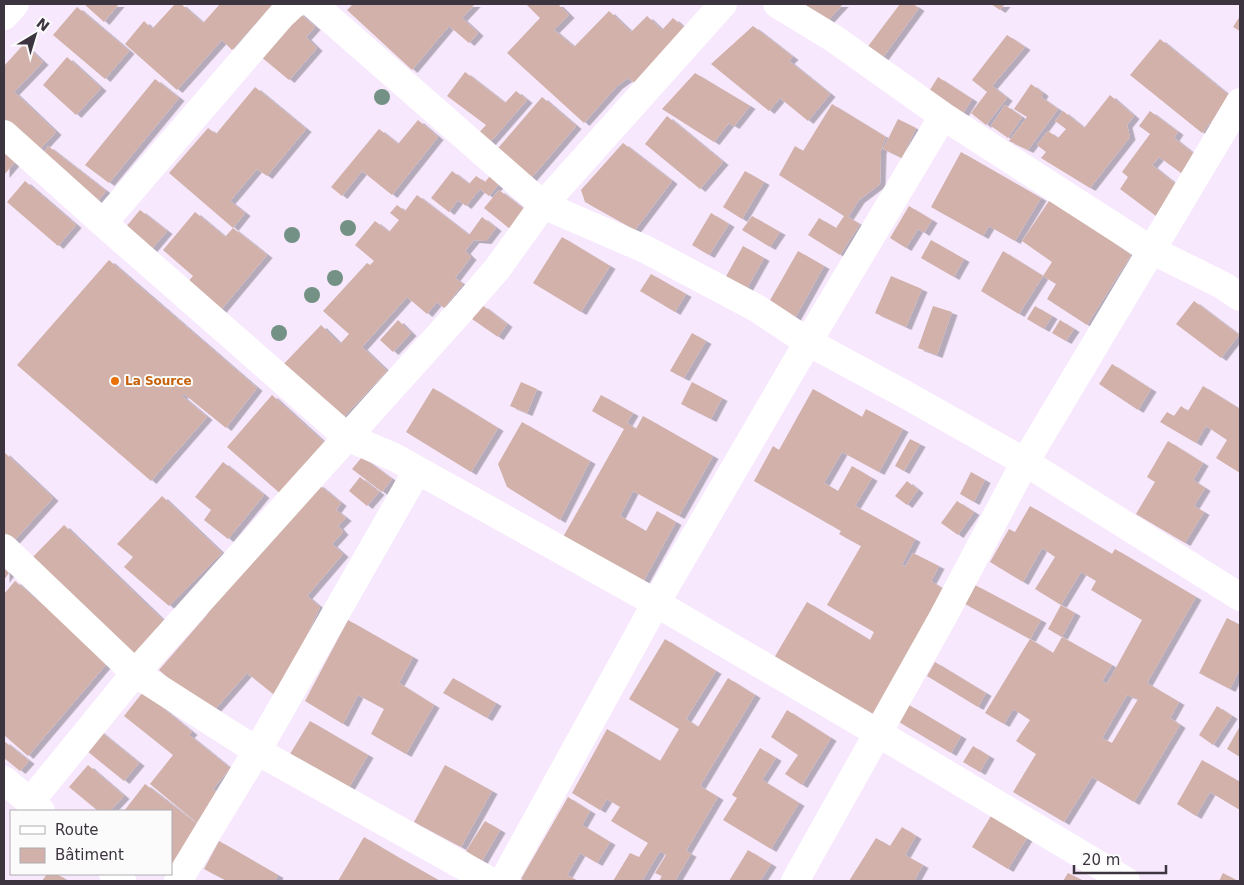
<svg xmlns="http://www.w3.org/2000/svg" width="1244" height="885" font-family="'DejaVu Sans',sans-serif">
<defs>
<filter id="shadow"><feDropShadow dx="5.5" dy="3" stdDeviation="0" flood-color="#0004"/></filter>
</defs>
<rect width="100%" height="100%" fill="#f7e8fd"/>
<path fill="#d1b1a9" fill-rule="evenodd" filter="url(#shadow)" d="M84,4H119L104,22Z
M175,4H181L203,23L220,4H273L232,50L222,40L177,90L125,44L144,21L152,29Z
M353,4H475L462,18L478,33L469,43L449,26L412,70L347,10Z
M526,4H558L569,15L554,30L574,47L609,11L631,32L647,16L662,30L673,18L688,31L637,85L628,78L617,86L584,123L507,53L540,18Z
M793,4H843L822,27Z
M900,4H913L919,8L881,60L866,49Z
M991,4H1005L1000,10Z
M77,7L129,51L105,79L53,35Z
M298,12L315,27L306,37L317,48L289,80L260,56Z
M1240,16V31L1233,27Z
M753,26L793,57L789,61L830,94L808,121L780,98L769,111L711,64Z
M1007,35L1025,47L992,86L1007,98L986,125L971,113L987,92L972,80Z
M1160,39L1231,97L1202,133L1130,75Z
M24,44L43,62L14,92L56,132L34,156L4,127V66Z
M67,57L101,88L76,115L43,85Z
M465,72L505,103L516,91L527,100L485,148L474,138L486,125L447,96Z
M695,73L750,106L734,126L729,123L714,142L662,109Z
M938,77L972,99L962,115L928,93Z
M155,79L179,98L109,183L85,165Z
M1031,84L1043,93L1041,97L1058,109L1028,150L1009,141L1027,117L1014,109Z
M255,87L306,129L267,176L257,169L230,201L245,213L233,228L169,173L208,128L216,134Z
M1110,95L1134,116L1127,125L1130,137L1090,188L1041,158L1046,152L1037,145L1048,131L1058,138L1066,129L1055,121L1063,111L1084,128Z
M542,97L576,126L527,183L493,154Z
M832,104L886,137L881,151L880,184L859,200L848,217L860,224L840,255L808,235L819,218L836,228L844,216L779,175L795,146L803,151Z
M1005,105L1022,117L1008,138L991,126Z
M1150,111L1178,132L1174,138L1194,154L1181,173L1159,157L1152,165L1178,186L1156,216L1120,189L1128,177L1122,172L1150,134L1139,126Z
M667,116L723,162L700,189L645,144Z
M898,119L916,128L902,158L883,149Z
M418,120L438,137L392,195L362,171L342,196L331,187L379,129L398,144Z
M623,143L672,181L635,230L585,202L581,190Z
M48,146L106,191L96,203L39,159Z
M4,152L15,162L4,175Z
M961,152L1041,198L1015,241L989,226L983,236L931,207Z
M495,170L504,178L489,196L480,189L466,206L458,200L449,212L431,198L452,171L469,184L476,176L485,182Z
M745,171L764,182L742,219L723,207Z
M25,181L76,225L58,246L7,202Z
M499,190L525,210L510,229L484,208Z
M417,195L469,235L482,217L496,228L486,241L474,240L465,251L471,257L455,278L463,284L444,308L437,302L427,314L407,297L362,347L387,371L335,426L277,371L321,325L340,344L349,334L323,311L367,263L370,265L374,261L355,245L375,221L389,232L399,220L390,213L397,205L405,211Z
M1051,198L1131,255L1087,325L1047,299L1056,284L1043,276L1052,262L1022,241Z
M909,206L932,220L924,233L918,229L906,248L890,238Z
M140,210L167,231L145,257L120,234Z
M195,212L225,237L233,228L267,255L220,311L186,284L193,276L163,250Z
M711,213L729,224L709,255L692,245Z
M752,216L780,232L770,247L742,230Z
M562,237L610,266L581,312L533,283Z
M931,240L964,259L954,277L921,258Z
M743,246L764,258L745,292L724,280Z
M798,251L824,266L795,318L769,302Z
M1003,251L1043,276L1019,314L981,291Z
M109,260L257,388L226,428L184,394L182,396L207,417L151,481L17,365Z
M651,274L686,294L675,312L640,291Z
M891,276L922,289L906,327L875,313Z
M1194,301L1239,335L1221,358L1176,324Z
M482,305L507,324L498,337L472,319Z
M933,306L952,312L937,355L918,348Z
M1035,306L1052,316L1044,329L1027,319Z
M398,320L411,333L393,352L380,340Z
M1060,320L1074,329L1066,341L1052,333Z
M692,333L706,341L684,378L670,371Z
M1112,364L1151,389L1138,410L1099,384Z
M521,382L537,389L527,413L510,406Z
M692,382L722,398L711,419L681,404Z
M1203,386L1240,409V473L1216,458L1227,440L1206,426L1196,443L1160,422L1167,412L1174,416L1181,406L1188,411Z
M433,388L498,428L471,472L406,432Z
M813,389L862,417L866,409L903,429L879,472L842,452L824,483L838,491L852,466L872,478L855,506L915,539L902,565L905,567L913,553L939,566L931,581L945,590L872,716L774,658L807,602L870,640L874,632L827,605L861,546L839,534L841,531L754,481L773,446L779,450Z
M272,395L326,444L282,495L227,447Z
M601,395L633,413L627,423L636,429L643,416L713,456L679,516L633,491L620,516L646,531L657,511L676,522L643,582L563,537L624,429L592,411Z
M522,422L590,461L560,520L507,487L498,464Z
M910,439L920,444L904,471L895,466Z
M1168,441L1203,463L1193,480L1205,488L1194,506L1204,512L1185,543L1136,514L1155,482L1147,477Z
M4,452L53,498L13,542L4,534Z
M362,457L392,479L382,492L352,469Z
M223,462L264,495L228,539L204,520L211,510L195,497Z
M971,472L985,480L974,502L960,494Z
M360,477L379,492L367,506L349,491Z
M907,481L918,490L907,505L895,496Z
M318,484L341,503L336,510L346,518L338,526L343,532L332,544L343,554L307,596L320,607L278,698L247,673L210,715L159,670L205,617L254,551Z
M162,496L222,553L169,606L124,567L133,557L117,544Z
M957,501L974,512L958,535L941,523Z
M1030,506L1112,554L1115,549L1196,597L1147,683L1179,702L1170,718L1180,725L1134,802L1092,777L1064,822L1013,792L1036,754L1016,741L1030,720L1013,709L1004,724L985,713L1030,639L1053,653L1062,637L1048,629L1061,605L1075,613L1062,637L1112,665L1102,681L1107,684L1142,620L1091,590L1096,581L1081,572L1061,605L1035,589L1055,557L1042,548L1023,582L990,562L1009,529L1015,532ZM1127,695L1138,699L1112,743L1102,738Z
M64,525L171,628L138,662L31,559Z
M4,568L9,573L4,580Z
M15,581L109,661L28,756L4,735V594Z
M975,585L1041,620L1030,639L965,604Z
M1227,618L1240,625V669L1230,689L1199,673Z
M348,620L413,657L399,683L434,705L406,754L371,734L384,709L358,695L343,724L305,701Z
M665,639L716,671L686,719L698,727L728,678L755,695L700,786L718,797L686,851L691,854L675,881H659L662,876L655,873L666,855L660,851L642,881H613L630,853L639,857L648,843L611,821L620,807L607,799L600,810L572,793L607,729L660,761L679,729L629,699Z
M935,662L986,693L978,707L927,676Z
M453,678L496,703L487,718L443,693Z
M143,692L192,732L189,735L230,768L213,789L220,795L197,823L150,784L173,755L124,716Z
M909,705L961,736L951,753L899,722Z
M1217,706L1232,716L1213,745L1199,735Z
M787,710L831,738L802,785L785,774L798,755L771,737Z
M310,721L368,755L348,789L290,754Z
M1240,726V757L1227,749Z
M97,729L139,763L124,781L82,747Z
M4,741L29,761L20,771L4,758Z
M973,746L989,756L980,772L963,762Z
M760,748L776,758L762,780L799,803L771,849L723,820L737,798L732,795Z
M1202,760L1240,782V810L1210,792L1196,816L1177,804Z
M88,765L124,796L110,811H98L69,787Z
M445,765L492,791L461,847L414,822Z
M145,784L201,827L171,867V811H124Z
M568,797L590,811L582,825L610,842L597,863L580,853L567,875L578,881H525L521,879Z
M991,816L1027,838L1008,869L972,847Z
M485,821L500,830L482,861L466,851Z
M902,827L916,836L905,855L923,865L914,881H849L876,838L890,846Z
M364,837L396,856L440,881H338Z
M219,841L278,875L275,881H227L204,869Z
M748,850L771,864L760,881H729Z
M1068,873L1084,881H1063Z
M1223,873L1238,881H1219Z
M47,874H57L68,881H42Z"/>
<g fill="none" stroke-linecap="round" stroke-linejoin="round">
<path stroke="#fff" stroke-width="28" d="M313,4L543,205L645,249L758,309L808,342L908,396L1025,462L1240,597
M777,4L833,38L943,116L1151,250L1222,285L1240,297
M4,134L103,223L347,437L394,457L656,603L878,733L1126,881
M103,223L281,16L294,4
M4,548L135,673L257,751L490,881
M4,780L41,811
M30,802L135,673L458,314L497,269L543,205L723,4
M113,874L122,881
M178,881L257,751L417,471
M503,881L656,603L808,342L943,116
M795,881L943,617L1025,462L1240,102"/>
<path stroke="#fff" stroke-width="28" d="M4,16L15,4"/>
</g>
<g fill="#739184">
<circle cx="382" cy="97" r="8"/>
<circle cx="348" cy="228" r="8"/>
<circle cx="292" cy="235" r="8"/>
<circle cx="335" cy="278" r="8"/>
<circle cx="312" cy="295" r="8"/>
<circle cx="279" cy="333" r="8"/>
</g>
<circle fill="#e8710a" stroke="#fbfbfb" stroke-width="2" cx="115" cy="381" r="5"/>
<g text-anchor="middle" stroke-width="4" stroke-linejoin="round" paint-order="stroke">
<g font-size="12" font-weight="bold" fill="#c56008" stroke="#fbfbfb" text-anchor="start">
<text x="125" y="385">La Source</text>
</g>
</g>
<rect width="1244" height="885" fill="none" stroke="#3c353f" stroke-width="10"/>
<rect x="10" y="810" width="162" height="65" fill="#fbfbfb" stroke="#afacb0"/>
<rect x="20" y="826" width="25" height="8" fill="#ffffff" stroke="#afacb0"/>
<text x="55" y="835" font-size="15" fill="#3c353f">Route</text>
<rect x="20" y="848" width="25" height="15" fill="#d1b1a9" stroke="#afacb0"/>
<text x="55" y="860" font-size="15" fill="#3c353f">Bâtiment</text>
<g transform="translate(35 35) rotate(38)" stroke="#fbfbfb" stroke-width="4" paint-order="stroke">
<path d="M0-4L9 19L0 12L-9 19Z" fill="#3c353f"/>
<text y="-8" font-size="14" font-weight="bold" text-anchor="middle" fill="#3c353f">N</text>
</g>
<path d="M1074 865v8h92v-8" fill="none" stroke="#3c353f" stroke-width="2.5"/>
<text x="1082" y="865" font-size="15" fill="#3c353f" stroke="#fbfbfb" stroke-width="4" paint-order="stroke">20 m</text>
</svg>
